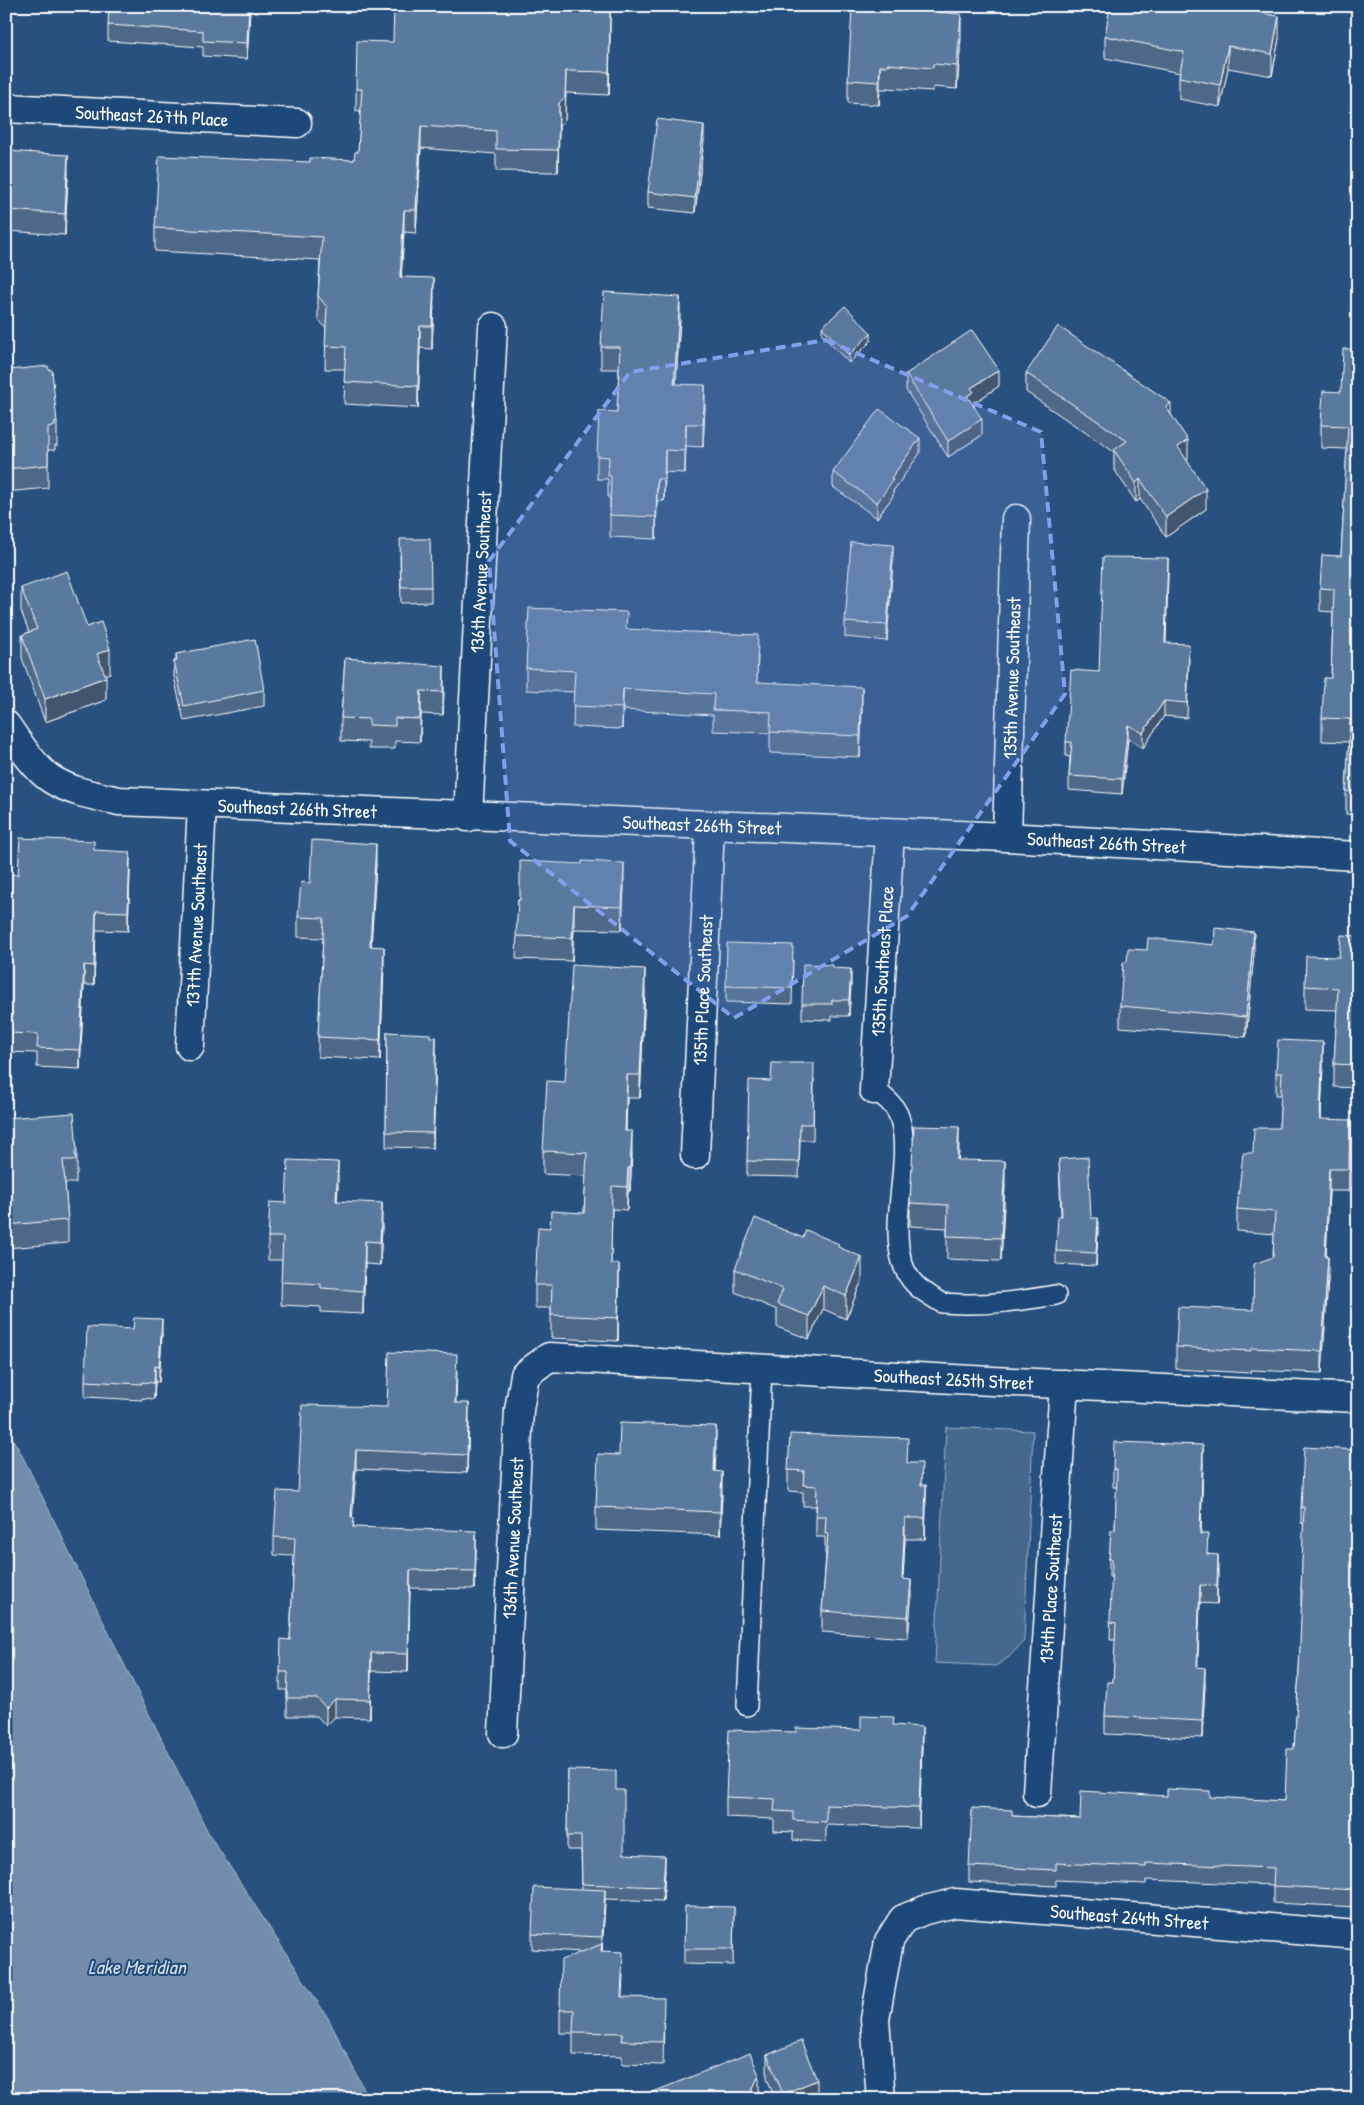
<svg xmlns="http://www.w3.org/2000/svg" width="1364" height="2105" font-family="'Patrick Hand',sans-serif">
<rect width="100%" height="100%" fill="#28517f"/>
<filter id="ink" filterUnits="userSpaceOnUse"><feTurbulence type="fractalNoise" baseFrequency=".02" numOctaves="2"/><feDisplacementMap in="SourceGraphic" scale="10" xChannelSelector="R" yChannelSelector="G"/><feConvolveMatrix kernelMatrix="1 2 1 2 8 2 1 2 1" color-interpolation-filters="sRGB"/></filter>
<g filter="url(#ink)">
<path fill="#446890" stroke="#a2b4c8" d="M946,1427L1033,1431L1024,1641L1009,1657L996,1666L935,1663Z"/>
<path fill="#718dab" stroke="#aabbcd" d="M6,1428L21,1453L122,1660L210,1836L328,2018L369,2099H6Z"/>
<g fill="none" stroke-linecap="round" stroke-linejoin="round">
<g stroke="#fff" stroke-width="22">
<path id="lane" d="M874,1090C884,1096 893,1103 898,1114C919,1164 870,1260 926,1293C931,1296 937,1301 942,1303C948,1304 955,1303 961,1304C994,1305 1023,1300 1056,1295
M747,1706L762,1369"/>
</g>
<g stroke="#fff" stroke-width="31">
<g id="street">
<path id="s1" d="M6,108L297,123"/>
<path id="s2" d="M6,725C17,741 35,769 51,779C71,792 96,796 119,801L1007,837L1358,856"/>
<path id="s3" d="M468,817L493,327"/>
<path id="s4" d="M1007,837L1016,519"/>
<path id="s5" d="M190,1046L202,805"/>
<path id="s6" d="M874,1090L890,833"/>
<path id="s7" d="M695,1155L710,827"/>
<path id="s8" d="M503,1733L519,1410L525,1375L549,1357L972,1380L1358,1398"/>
<path id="s9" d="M1037,1793L1064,1384"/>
<path id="s10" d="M881,2099L875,2019L889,1941L903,1919L925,1910L955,1903L1358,1935"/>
</g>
</g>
<use href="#lane" stroke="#1f4a7a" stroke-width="19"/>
<use href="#street" stroke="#1f4a7a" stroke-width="28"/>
</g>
<path fill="#4d6987" stroke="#fff" d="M250,6L247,59L203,56V47L108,41V25Z
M935,6V10L961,37L957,89L933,87V91L887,88V89H880L879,105L848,103V80L892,12Z
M1237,6V9L1279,38L1272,76L1228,68L1220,107L1179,99V77L1180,73L1105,58V36Z
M546,11L610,35L609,95L566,93L565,120L559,126L558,172L496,171V154L421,148L416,233L404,232L401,277L434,301L432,349L420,348L418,408L344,404L345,369H325L326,328L318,319V296L320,260L155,251V228L310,162L354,160L358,152L361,111H356V89L393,42Z
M704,140L695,213L648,208V192Z
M6,151L68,176L65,235L6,231Z
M680,319L676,384L705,407L703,447L686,446L685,473L665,472L664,501H657L656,539L610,537V499L608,498V479H597V456L617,412L619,369H601V347Z
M822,327L871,341L849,363L822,335Z
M6,341L9,370L57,423V446L55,445V450H48V488L6,492Z
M1358,349V815L1346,814V791L1349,742L1322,741V718L1331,678L1333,612L1320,611V588L1341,556L1347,449L1321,448V425L1341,392Z
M1026,373L1171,415L1188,459L1187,460L1206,509L1166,537L1140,499L1136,502L1114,469V452L1026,392Z
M906,374L999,386L974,403V406L982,435L948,457L906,390Z
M920,453L893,491V496L877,518L833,487V472Z
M400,555L431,587V602L401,603Z
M893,561L887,641L845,637V622Z
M1168,573L1166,643L1189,658L1187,718L1164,716L1143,748L1128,739L1122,794L1069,790V776L1070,757L1066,756V742L1099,672Z
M21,588L87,627L110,673L105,674L106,700L45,722L22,658V635L29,632L21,611Z
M627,629L758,656L757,682L862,708L860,757L770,753V733L713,731V715L623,710L622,729L573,727L574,692L526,690V668Z
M176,654L264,690V706L184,721L174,677V661H176Z
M345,658L444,689L443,715L421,714L420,742L395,741V749H369V742L341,741V718Z
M94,850L130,871L128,931L96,930L94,985H84L80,1069L37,1067V1053L6,1052V919L9,920L18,875Z
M376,863L371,946L384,966L380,1060L318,1057V1037L323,938L298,937V917L310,883Z
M624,886L622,930L574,929L572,961L516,959L518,900Z
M1358,936V1088L1334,1087V1064L1337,1010L1305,1009V986L1339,957Z
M1214,945L1254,953L1246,1037L1120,1027V1006L1127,962L1147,950Z
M793,960L792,1004L726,1002V986Z
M833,968L851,984L849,1016H832V1020L802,1019V1004Z
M645,992L640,1098H627L626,1131L632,1154L630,1191H628L627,1210L612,1209L611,1264L619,1287L618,1341L551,1338V1308H535V1285L550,1228L584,1213L586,1176L543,1174V1151L565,1082Z
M387,1032L430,1037L436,1052L433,1148L386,1147Z
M1323,1064L1321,1119L1350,1143L1349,1191H1329L1326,1257L1328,1279L1322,1373L1251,1370V1373L1176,1369V1347L1253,1310L1273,1257L1274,1234L1237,1231V1209L1253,1153L1279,1128L1281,1095H1276V1073Z
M814,1079L813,1140H800L799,1177L747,1176V1161L771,1081Z
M6,1118L77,1151V1174H76V1183H65L68,1220V1243L6,1248Z
M959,1150L958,1160L1005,1185L1001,1261L947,1259V1228L910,1226V1203Z
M1059,1159L1098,1231L1096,1266L1056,1264V1251L1061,1216Z
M338,1185L337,1201L382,1226L380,1265L365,1264L363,1314L321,1312V1307L281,1305L282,1260H268V1237L286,1203Z
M839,1248L862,1280L846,1319L823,1309L809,1339L777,1327V1310L735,1292V1269Z
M162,1335L159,1382H155L154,1399L142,1398V1400L85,1397V1381Z
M457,1372L456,1403L469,1421L467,1473L356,1469L352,1517L354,1527L476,1549L475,1589L410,1588L408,1672L371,1671L370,1718L335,1717L326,1726L317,1716H287V1690H280V1672L290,1640L294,1556L274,1555V1537L298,1492L387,1407Z
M716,1450L715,1471L722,1495L720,1535L596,1530V1507L619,1455Z
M1358,1450V1907L1273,1903V1885L1146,1880V1884L1056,1880V1886L969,1882V1866L1012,1816L1080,1819L1167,1796L1285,1801L1294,1749L1299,1672L1302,1607H1301V1590L1304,1524L1301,1523V1507Z
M908,1463L922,1485L926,1506L925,1539H905L903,1579L911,1601L908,1638L822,1632V1611L826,1555L825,1554V1537H816V1506H803V1492L788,1491V1470Z
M1203,1463L1201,1534L1207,1554L1218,1573L1217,1604L1200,1603L1197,1667L1205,1685L1202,1738L1105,1734V1716L1113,1682L1116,1640H1110L1112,1577H1109V1559L1115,1530L1117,1487H1113V1469Z
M894,1725L922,1747L919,1828L826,1825V1842L793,1840V1832L774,1831V1819L726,1817V1797L796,1732L861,1730Z
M568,1770L616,1790L624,1854L665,1870L663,1901L605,1899L602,1951L623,1975L622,1997L664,2021L663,2065L622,2064V2056L573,2055V2033H560V2010L582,1952L532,1949V1934L582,1889L581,1850H567Z
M734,1907L733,1965L684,1964V1949Z
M767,2055L817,2099H775L767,2078Z"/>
<path fill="#3f556e" stroke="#fff" d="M249,6L250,13L247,59V43Z
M610,12V35L609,95V72Z
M961,14V37L957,89V66Z
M1279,16V38L1272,76V54Z
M1228,46V68L1220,107V85Z
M880,66V89L879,105V82Z
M566,71L565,120L559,126L558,172L559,103Z
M704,125V140L695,213V198Z
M421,126V148L416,233V210Z
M68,155V176L65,235V214Z
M404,210V232L400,300V277Z
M434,278V301L432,349V326Z
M680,297V319L674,406V384Z
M420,326V348L418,408V386Z
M871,333V341L849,363V355Z
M999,370V386L974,403V408L967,396L971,388Z
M705,385V407L703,447V424Z
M1171,403V422L1166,407Z
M982,419V435L948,457V441Z
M686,424V446L685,473V451Z
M920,438V453L893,491V496L877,518V503L891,478Z
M1188,440V459L1178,466V447Z
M665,450V472L664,501V479Z
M657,479V501L656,539V517Z
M1140,479V499L1136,502V483Z
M1206,489V509L1166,537V517Z
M893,545V561L887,641V625Z
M1168,558V573L1165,658V643Z
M110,649V673L97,677V654Z
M444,666V689L443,715V692Z
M106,677V700L45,722V699Z
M862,687V708L860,757V736Z
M623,689V710L622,729V708Z
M421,691V714L420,742V719Z
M1164,701V716L1143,748V733Z
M1128,725V739L1122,794V779Z
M376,844V863L370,966V946Z
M130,852V871L128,931V912Z
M624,863V886L622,930V907Z
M574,905V929L572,961V938Z
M96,911V930L94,985V966Z
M1254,932V953L1246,1037V1017Z
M384,947V966L380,1060V1040Z
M84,965V985L80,1069V1050Z
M645,969V992L640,1098V1075Z
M851,969V984L849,1016V1000Z
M436,1037V1052L433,1148V1133Z
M1323,1042V1064L1320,1141V1119Z
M627,1075V1098L625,1154V1131Z
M1350,1120V1143L1349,1191V1169Z
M959,1127V1150L957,1183V1160Z
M632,1131V1154L630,1191V1168Z
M1005,1161V1185L1001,1261V1238Z
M338,1162V1185L336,1224V1201Z
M628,1168V1191L627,1210V1187Z
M1329,1169V1191L1325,1279V1257Z
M382,1203V1226L380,1265V1242Z
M1098,1218V1231L1096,1266V1253Z
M365,1241V1264L363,1314V1291Z
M862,1257V1280L846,1319V1296Z
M1328,1257V1279L1322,1373V1351Z
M619,1264V1287L618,1341V1318Z
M823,1286V1309L809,1339V1316Z
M162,1319V1335L159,1382V1367Z
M155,1366V1382L154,1399V1383Z
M469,1403V1421L467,1473V1455Z
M716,1426V1450L714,1494V1471Z
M1203,1445V1463L1200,1552V1534Z
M356,1450V1469L351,1535V1517Z
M722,1472V1495L720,1535V1512Z
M926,1485V1506L925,1539V1518Z
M905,1518V1539L902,1600V1579Z
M476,1531V1549L475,1589V1571Z
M1218,1555V1573L1217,1604V1586Z
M410,1570V1588L408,1672V1654Z
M911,1580V1601L908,1638V1617Z
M1200,1585V1603L1197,1685V1667Z
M371,1653V1671L370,1718V1700Z
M1205,1668V1685L1202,1738V1721Z
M335,1699V1717L326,1726V1708Z
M922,1727V1747L919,1828V1808Z
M665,1856V1870L663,1901V1887Z
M605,1890V1905L602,1953V1937Z
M759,2075V2098L758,2099H748Z
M817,2080V2099H783V2094Z"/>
<path fill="#5a7a9d" stroke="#fff" d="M109,6H249L247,43L203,41V31L108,25Z
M394,6H546V11L610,12L609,72L566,71L565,97L559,103L558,150L496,149V131L421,126L416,210H404L400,277L434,278L432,326H420L418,386L344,382L346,347L325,346L327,307L318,296L322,237L155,228L159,156L310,162V158L354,160L355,152H358L362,89H356L357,41L393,42Z
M897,6H934V10H938V12L961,14L957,66L933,64V68L887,64V66H880L879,82L848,80L852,8L892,12V8H897Z
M1110,6H1236L1235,9L1279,16L1272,54L1228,46L1220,85L1179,77L1184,52L1105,36Z
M657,119L704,125L695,198L648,192Z
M6,151L68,155L65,214L6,210Z
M604,292L680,297L674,384L705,385L703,424H686L685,451L665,450L664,479H657L656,517L610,515L611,476H608L609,457L597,456L599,411L617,412L620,347H601Z
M845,306L871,333L849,355L822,327Z
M1058,326L1171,403L1166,407L1188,440L1178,447L1206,489L1166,517L1140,479L1136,483L1114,450L1127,441L1026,373Z
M972,330L999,370L971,388L974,392L967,396L982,419L948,441L906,374Z
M6,341L9,370L48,366L49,370H52L57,423L54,422L55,426L48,427V465L6,469Z
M1343,349H1358V792L1346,791L1350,719L1322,718L1324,678H1331L1334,589L1320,588L1322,555L1341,556L1348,426L1321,425L1323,391L1341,392Z
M879,409L920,438L891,478L893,480L877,503L833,472Z
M400,539H430L431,587H401Z
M851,542L893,545L887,625L845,622Z
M1103,557L1168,558L1165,643L1189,644L1187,703L1164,701L1143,733L1128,725L1122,779L1069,776L1072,742H1066L1071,670L1099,672Z
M67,571L87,627L101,622L110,649L97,654L106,677L45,699L22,635L37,629L21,588Z
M529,608L627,612L626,629L758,635L757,682L862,687L860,736L770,732L771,712L713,710L714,694L623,689L622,708L573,706L575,671L526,668Z
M255,639L264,690L184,706L174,661H177L176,654Z
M345,658L444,666L443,692L421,691L420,719L395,718V726L369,725V719L341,718Z
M20,838L94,841V850L130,852L128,912L96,911L94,966L84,965L80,1050L37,1048L38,1034L6,1033V919L9,920L11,874L18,875Z
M312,840L376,844L370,946L384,947L380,1040L318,1037L324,918L298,917L301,882L310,883Z
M520,861L582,864V861L624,863L622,907L574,905L572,938L516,936L518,900H520Z
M1215,928L1254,932L1246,1017L1120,1006L1123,962H1127L1128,949L1147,950L1148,938L1214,945Z
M1341,935L1358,936V1065L1334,1064L1338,988L1305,986L1306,956L1339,957Z
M727,943L793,945L792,988L726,986Z
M803,964L833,965V968L851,969L849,1000H832V1004H802Z
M572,965L645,969L640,1075H627L625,1131H632L630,1168H628L627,1187L612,1186L611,1264H619L618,1318L551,1315L552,1285H535L538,1227L550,1228L551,1211L584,1213L587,1153L543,1151L547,1081L565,1082Z
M387,1032L430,1034V1037H436L433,1133L386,1132Z
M1278,1040L1323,1042L1320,1119L1350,1120L1349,1169H1329L1325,1257H1328L1322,1351L1251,1348V1351L1176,1347L1178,1307L1253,1310L1254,1264L1273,1257L1275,1212L1237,1209L1243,1153H1253L1254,1128H1279L1282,1073H1276Z
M772,1063H814L813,1124H800L799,1162L747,1161L749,1080L771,1081Z
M74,1113L77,1151H75L76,1160H63L68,1220L6,1225V1118Z
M914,1126L959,1127L957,1160L1005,1161L1001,1238L947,1236L948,1205L910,1203Z
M1088,1157L1091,1218H1098L1096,1253L1056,1251L1058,1216H1062L1059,1159Z
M288,1160L338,1162L336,1201L382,1203L380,1242L365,1241L363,1291L321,1288V1284L281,1282L283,1237H268L270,1202L286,1203Z
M755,1218L803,1238L806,1230L839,1244L838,1247L862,1257L846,1296L823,1286L809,1316L777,1304L783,1289L735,1269Z
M134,1318L162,1319L159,1367L155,1366L154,1383L142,1382V1384L85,1381L87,1327L133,1329Z
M389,1352L457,1354L455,1403H469L467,1455L356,1450L351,1517L354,1518L353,1527L476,1531L475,1571L410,1570L408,1654L371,1653L370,1700L335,1699L326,1708L317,1698H287L288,1672H280L281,1639L290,1640L295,1538L274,1537L277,1491L298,1492L302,1405L387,1407Z
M620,1423L716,1426L714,1471L722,1472L720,1512L596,1507L598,1454L619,1455Z
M790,1434L908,1438L907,1463H922L921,1485H926L925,1518H905L902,1579L911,1580L908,1617L822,1611L828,1534H825L826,1516H816L817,1486L803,1485L804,1471L788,1470Z
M1114,1442L1203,1445L1200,1534H1208L1207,1554L1218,1555L1217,1586L1200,1585L1197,1667L1205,1668L1202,1721L1105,1716L1107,1682H1113L1116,1623L1110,1622L1112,1559H1109L1111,1530H1115L1117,1469H1113Z
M1304,1447L1358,1450V1890L1273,1886L1274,1868L1146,1863V1867L1056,1863V1870L969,1866L972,1808L1012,1810V1816L1080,1819L1081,1791L1167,1796V1789L1210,1791V1797L1285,1801L1287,1749H1294L1299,1672L1302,1590H1301L1304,1507H1301Z
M861,1716L894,1717L893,1725L922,1727L919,1808L826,1805V1822L793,1820V1812L774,1811L775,1799L726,1797L729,1730L796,1732V1728L861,1730Z
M568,1770L616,1771V1790H624V1854L665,1856L663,1887L582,1884L581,1836H567Z
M534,1887L605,1890L602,1937L532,1934Z
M685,1906L734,1907L733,1949H684Z
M602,1944L601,1951L623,1952L621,1997L664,1998L663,2042L622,2041L623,2033L573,2032L574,2010H560L561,1960Z
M801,2041L817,2080L783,2094L767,2055Z
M750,2053L759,2075L748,2099H636Z"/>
</g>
<path fill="#839eea" fill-opacity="0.2" stroke="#839eea" stroke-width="4" stroke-dasharray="10 6" stroke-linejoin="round" d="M826,340L1041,432L1065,694L907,916L734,1018L510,841L489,561L630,372Z"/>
<g text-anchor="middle" stroke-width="4" stroke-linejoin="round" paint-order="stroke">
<g font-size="19" fill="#fff" stroke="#1f4a7a">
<text dy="7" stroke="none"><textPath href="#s1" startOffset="146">Southeast 267th Place</textPath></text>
<text dy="7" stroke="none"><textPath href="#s3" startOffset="245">136th Avenue Southeast</textPath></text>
<text dy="7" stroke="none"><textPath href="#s4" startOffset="159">135th Avenue Southeast</textPath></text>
<text dy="7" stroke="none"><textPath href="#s2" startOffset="321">Southeast 266th Street</textPath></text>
<text dy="7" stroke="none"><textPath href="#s2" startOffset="726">Southeast 266th Street</textPath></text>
<text dy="7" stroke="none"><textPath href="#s2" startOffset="1131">Southeast 266th Street</textPath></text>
<text dy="7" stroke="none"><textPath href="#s5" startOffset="121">137th Avenue Southeast</textPath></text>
<text dy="7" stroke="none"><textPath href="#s6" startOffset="129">135th Southeast Place</textPath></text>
<text dy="7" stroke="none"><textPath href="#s7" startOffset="165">135th Place Southeast</textPath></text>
<text dy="7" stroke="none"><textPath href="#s8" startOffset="794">Southeast 265th Street</textPath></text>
<text dy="7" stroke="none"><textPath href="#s8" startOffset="195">136th Avenue Southeast</textPath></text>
<text dy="7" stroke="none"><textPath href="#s9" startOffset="205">134th Place Southeast</textPath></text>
<text dy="7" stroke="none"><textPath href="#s10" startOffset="415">Southeast 264th Street</textPath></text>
</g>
<g font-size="20" font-style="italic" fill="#d4dde6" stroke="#1f4a7a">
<text x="137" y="1974">Lake Meridian</text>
</g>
</g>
<rect width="1364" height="2105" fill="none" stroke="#1f4a7a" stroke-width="25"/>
<rect x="12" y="12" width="1339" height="2080" fill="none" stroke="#fff" stroke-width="2" filter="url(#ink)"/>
</svg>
